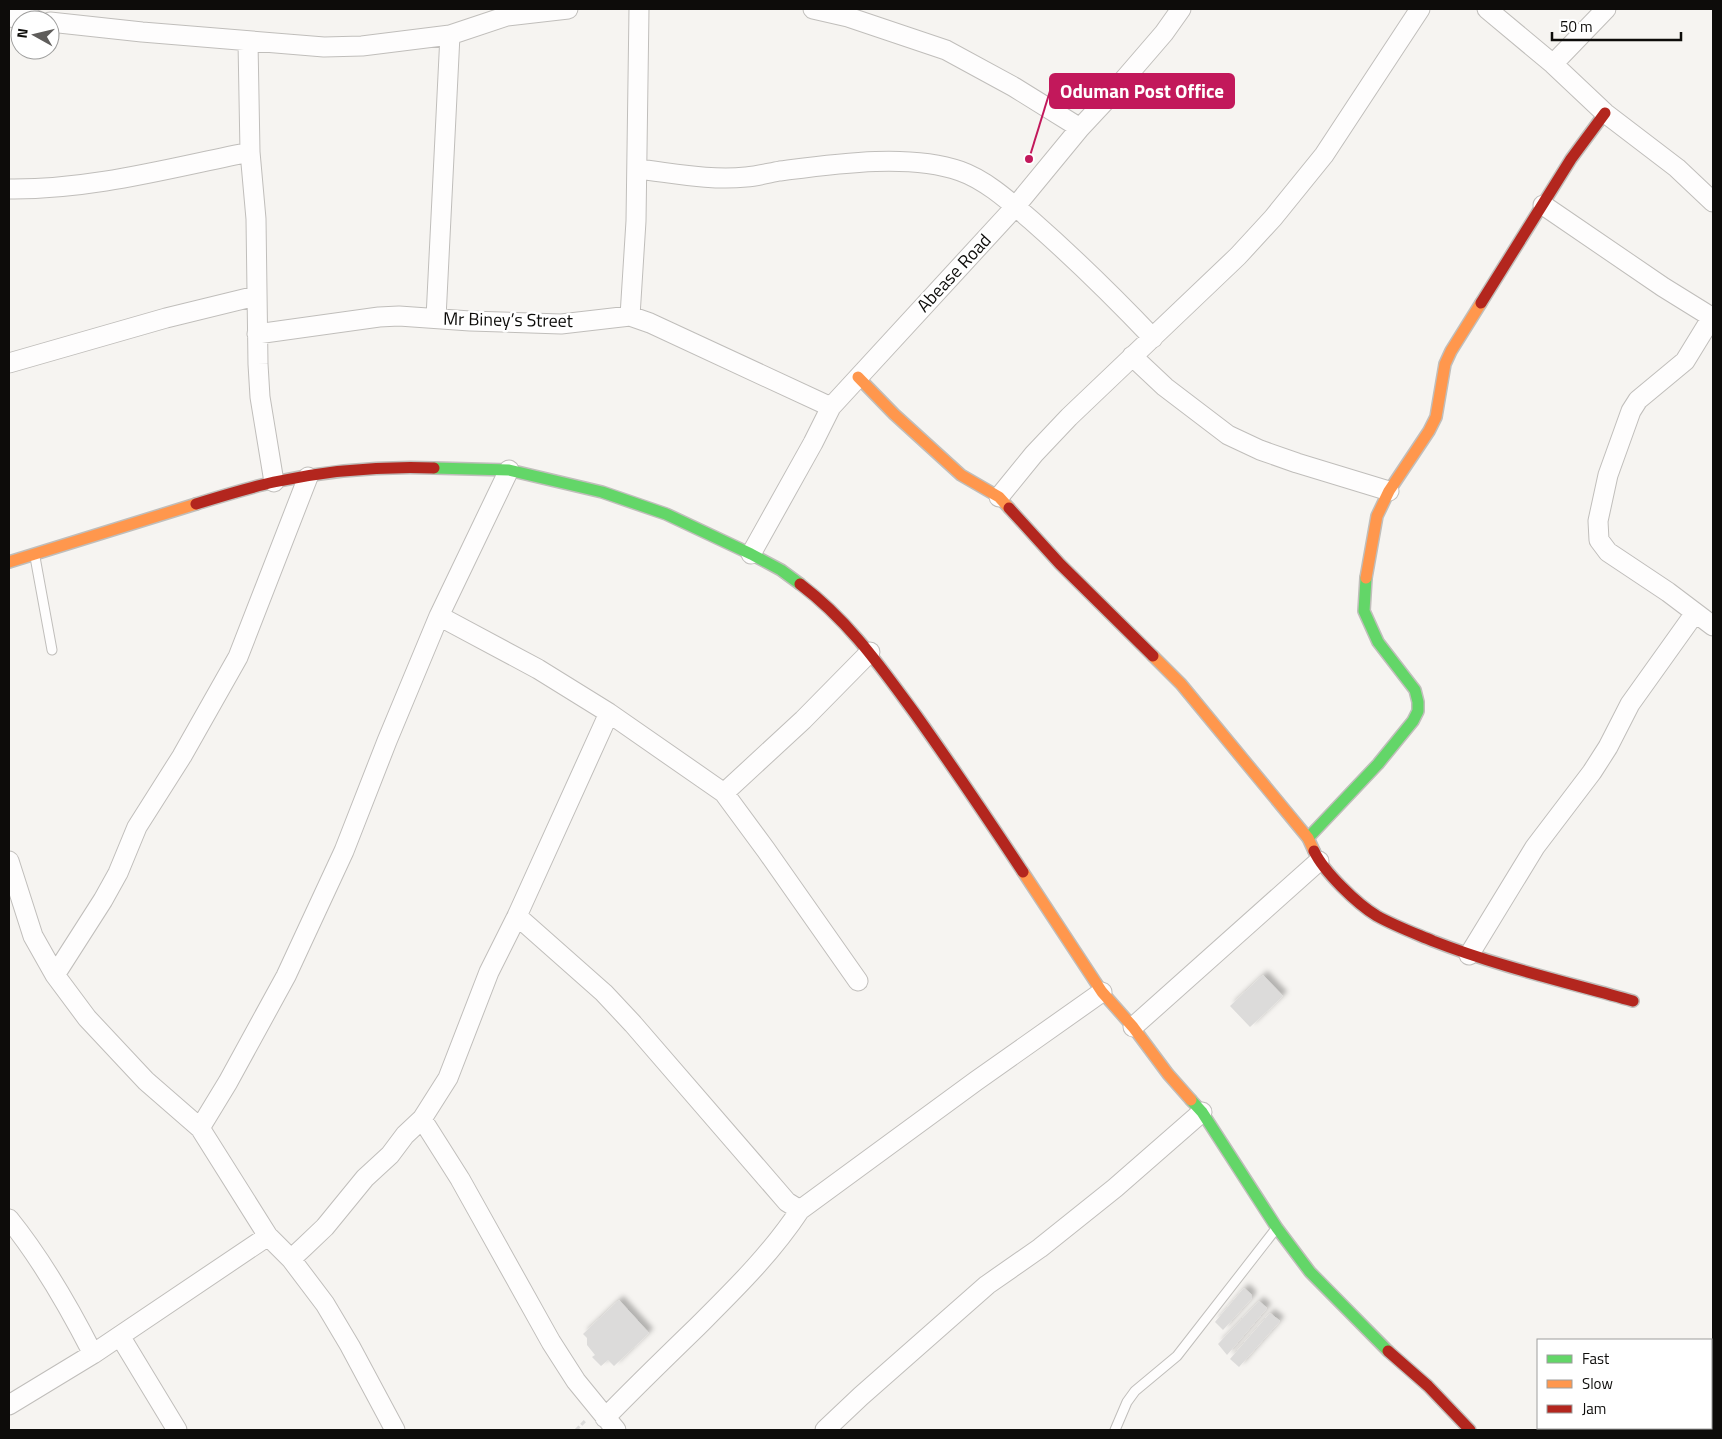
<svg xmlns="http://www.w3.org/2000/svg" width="1722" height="1439" font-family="'Titillium Web',sans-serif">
<defs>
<filter id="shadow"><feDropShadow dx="4.5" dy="-4.5" stdDeviation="2.5" flood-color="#0004"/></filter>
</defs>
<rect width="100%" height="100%" fill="#f6f4f1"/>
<path fill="#dcdbda" filter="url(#shadow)" d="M1263,975L1283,996L1250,1027L1230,1006Z
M1244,1288L1251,1294L1252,1298L1223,1330L1215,1322Z
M619,1300L649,1333L614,1366L608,1360L601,1366L592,1357L595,1355L587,1345V1338L583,1334Z
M1259,1301L1267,1308L1227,1355L1218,1344Z
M1270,1313L1280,1321L1239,1367L1230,1359Z"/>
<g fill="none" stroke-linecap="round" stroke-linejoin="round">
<g stroke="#c0bebb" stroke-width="11">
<path id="lane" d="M35,557L52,650
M1115,1430L1127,1402L1135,1391L1177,1356L1275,1230"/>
</g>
<g stroke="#c0bebb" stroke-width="21">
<path id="street" d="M813,9L848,17L946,50L1014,87L1080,128
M1487,9L1553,64L1605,113L1677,168L1713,202
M9,17L36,20
M50,22L142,32L324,47L362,46L450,35L507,16L568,9
M248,42L250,152L256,219L258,364L260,397L274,482
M1553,64L1606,9
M637,169C673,173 711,181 746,177C758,176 769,173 780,171C834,164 908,153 960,171C986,180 1010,202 1031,220C1073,257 1114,297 1153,338
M9,189C91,190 170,168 250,152
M1543,205L1663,287L1713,318
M630,316L636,221L639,9
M1712,317L1685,361L1638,400L1631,411L1608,475L1598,521L1599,540L1608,552L1668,592L1713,626
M436,318L450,35
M257,334L379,317L399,316L470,321L561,324L630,316L650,323L831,407
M1132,356L1165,387L1228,435L1260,450L1297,463L1389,491
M9,363L166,318L256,296
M999,497L1034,454L1069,417L1238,256L1273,218L1324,155L1420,9
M751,554L813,443L831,407L1015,207L1080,128L1108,98L1164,33L1181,9
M439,616L538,669L609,713L724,793L766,850L858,981
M724,793L803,720L870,652
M9,861L33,936L55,975L87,1018L146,1081L200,1128L268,1236L291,1259L325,1304L350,1346L395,1430
M517,916L604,993L633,1024L787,1202L800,1210C771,1254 734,1290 697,1327C666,1357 635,1387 605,1418
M1469,955L1535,847L1592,772L1608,747L1630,704L1695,613
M55,975L103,900L118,873L137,827L182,756L238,657L308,477
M1133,1027L1319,861
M422,1119L460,1179L551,1342L576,1381L616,1430
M200,1128L228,1082L286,976L344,851L387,741L439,616L509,470
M800,1210L976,1081L1102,992
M9,1219C43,1261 69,1307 93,1354
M291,1259L304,1247L325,1227L365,1178L390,1155L405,1135L422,1119L448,1078L489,972L517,916L609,713
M120,1336L177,1430
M9,1405L93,1354L268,1236
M825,1430L861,1396L987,1285L1040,1248L1115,1188L1202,1112"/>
</g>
<g stroke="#c0bebb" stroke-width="14">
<path id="fast" d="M434,468L509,470L602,492L666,514L751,554L781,570L800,584
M1308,838L1378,764L1413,721L1418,711V702L1415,690L1378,642L1364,611L1366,578
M1191,1100L1202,1112L1277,1228L1310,1272L1388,1351"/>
</g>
<g stroke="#c0bebb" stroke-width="14">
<path id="slow" d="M858,377L894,414L961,475L999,497L1009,508
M9,562L196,504
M1366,578L1377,516L1389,491L1429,431L1436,417L1445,364L1451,351L1481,303
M1153,656L1181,684L1308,838L1314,851
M1023,872L1102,992L1133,1027L1168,1074L1191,1100"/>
</g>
<g stroke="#c0bebb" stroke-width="14">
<path id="jam" d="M1481,303L1571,159L1605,113
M196,504C222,496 248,488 274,482C326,471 381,466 434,468
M1009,508L1060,564L1153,656
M800,584C849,621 880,666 916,715C953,767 988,819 1023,872
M1314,851C1324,872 1357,904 1377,916C1395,926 1414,933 1433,941C1497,966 1566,982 1633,1001
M1388,1351L1428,1386L1470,1430"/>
</g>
<path stroke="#dbdad9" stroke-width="3" stroke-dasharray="5 2.5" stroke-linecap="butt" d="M576,1430L586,1420"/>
<use href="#lane" stroke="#fefdfd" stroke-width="9"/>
<use href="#street" stroke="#fefdfd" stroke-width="19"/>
<use href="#fast" stroke="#63d668" stroke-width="11"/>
<use href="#slow" stroke="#ff974d" stroke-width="11"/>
<use href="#jam" stroke="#b3261e" stroke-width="11"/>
</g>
<g text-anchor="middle" stroke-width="5" stroke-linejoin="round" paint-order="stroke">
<g font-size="18" fill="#0d0c0a" stroke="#fff">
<text transform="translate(954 273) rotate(-47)" y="6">Abease Road</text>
<text transform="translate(508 320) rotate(1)" y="6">Mr Biney’s Street</text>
</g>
</g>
<path fill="none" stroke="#c2185b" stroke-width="2" d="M1029 159L1050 91"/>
<circle fill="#c2185b" stroke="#fff" stroke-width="2" cx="1029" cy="159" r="5"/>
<rect fill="#c2185b" stroke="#c2185b" stroke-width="2" x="1050" y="74" width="184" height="34" rx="5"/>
<g font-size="19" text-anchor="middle" font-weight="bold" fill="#fff">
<text x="1142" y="98">Oduman Post Office</text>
</g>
<rect width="1722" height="1439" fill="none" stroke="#0d0c0a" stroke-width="20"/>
<rect x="1537" y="1339" width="175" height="90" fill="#ffffff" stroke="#9e9e9d"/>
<rect x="1547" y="1355" width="25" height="8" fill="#63d668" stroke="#9e9e9d"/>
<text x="1582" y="1364" font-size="15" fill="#0d0c0a">Fast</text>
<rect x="1547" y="1380" width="25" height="8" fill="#ff974d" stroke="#9e9e9d"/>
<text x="1582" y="1389" font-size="15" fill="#0d0c0a">Slow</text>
<rect x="1547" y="1405" width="25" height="8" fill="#b3261e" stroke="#9e9e9d"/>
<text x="1582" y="1414" font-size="15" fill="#0d0c0a">Jam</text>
<g transform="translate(35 35) rotate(278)"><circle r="24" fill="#ffffff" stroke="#9e9e9d"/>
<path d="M0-4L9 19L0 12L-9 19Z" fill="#5f5d5b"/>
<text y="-8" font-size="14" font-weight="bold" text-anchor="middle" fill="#0d0c0a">N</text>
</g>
<path d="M1552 32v8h129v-8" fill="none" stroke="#0d0c0a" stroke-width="2.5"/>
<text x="1560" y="32" font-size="15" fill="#0d0c0a" stroke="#ffffff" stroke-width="4" paint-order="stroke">50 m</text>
</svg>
